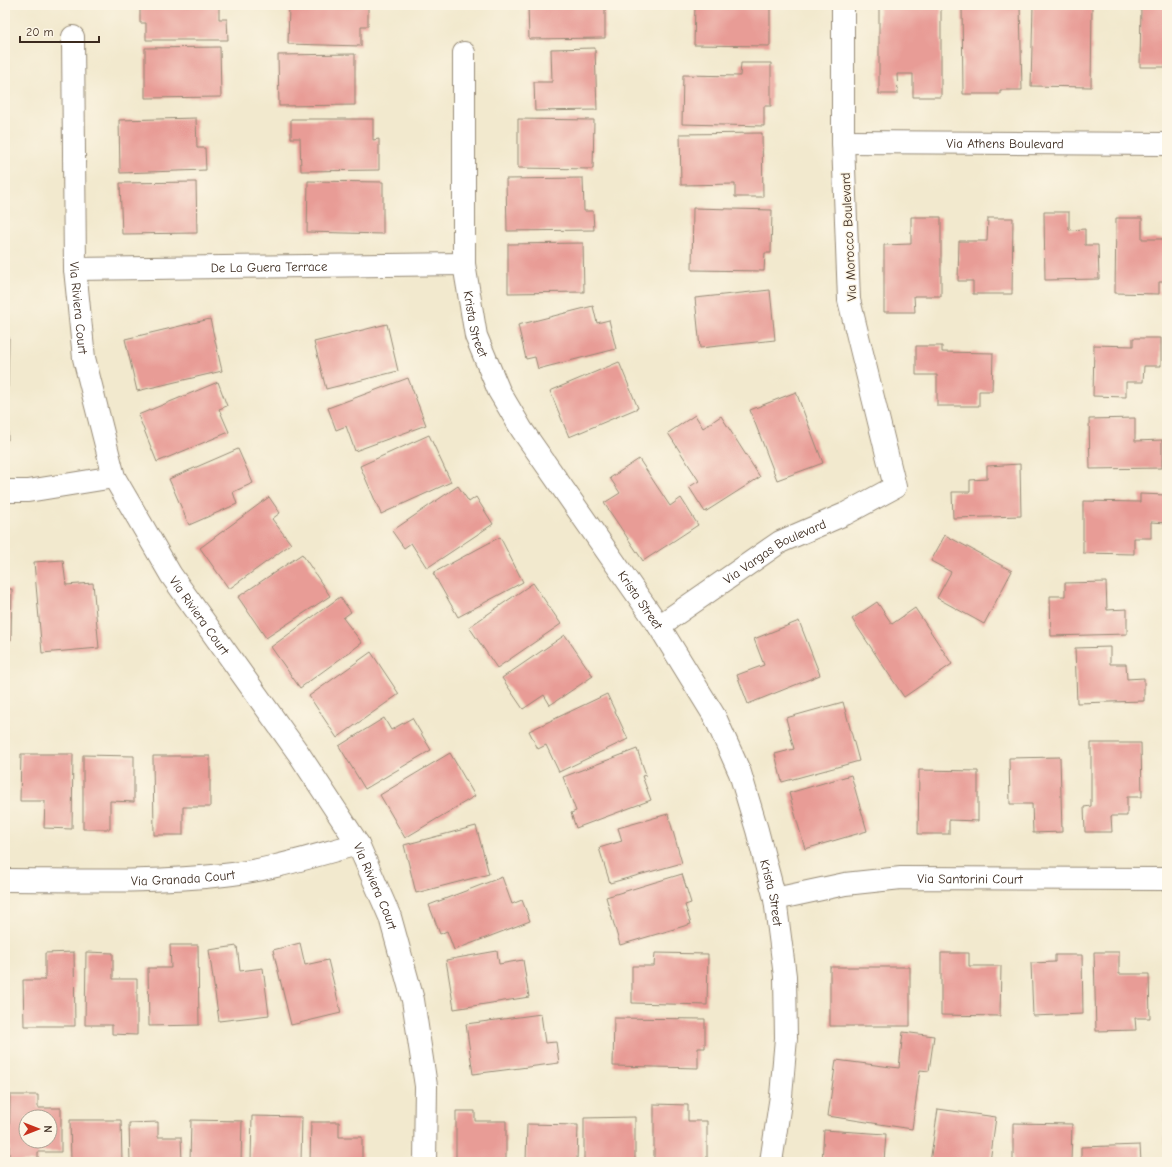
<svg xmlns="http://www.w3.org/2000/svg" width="1172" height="1167" font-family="'Comic Neue',sans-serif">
<rect width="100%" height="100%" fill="#fcf5e5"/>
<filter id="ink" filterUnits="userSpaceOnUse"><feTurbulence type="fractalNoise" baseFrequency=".025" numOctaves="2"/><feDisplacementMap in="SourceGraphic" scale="8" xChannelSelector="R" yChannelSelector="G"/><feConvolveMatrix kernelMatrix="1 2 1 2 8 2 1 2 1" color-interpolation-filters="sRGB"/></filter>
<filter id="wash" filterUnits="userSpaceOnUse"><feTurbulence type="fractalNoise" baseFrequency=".012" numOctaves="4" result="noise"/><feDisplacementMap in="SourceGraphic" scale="16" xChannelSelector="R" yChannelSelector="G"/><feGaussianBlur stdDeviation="0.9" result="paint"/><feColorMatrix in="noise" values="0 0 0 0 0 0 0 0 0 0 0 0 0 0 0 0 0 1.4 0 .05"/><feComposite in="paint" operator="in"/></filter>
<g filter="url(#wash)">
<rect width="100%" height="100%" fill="#f2e9ce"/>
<g id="blocks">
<path fill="#e89c96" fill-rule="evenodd" d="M140,5H219V19H227L228,40H146V23H140Z
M289,5H368V26H361V46L288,44Z
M528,5H605V38L529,39Z
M695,5H770V46L694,45Z
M879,5H941V97H913V74H897L898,94H879Z
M962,5H1020L1022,90H1000V94H963Z
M1033,5H1092L1091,87L1031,86Z
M1141,5H1167V67H1140Z
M220,47L221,97L145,98V48Z
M595,48L597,110L535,111L534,82H552L551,49Z
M355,54V105L279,106L278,55Z
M741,63H771V106H764V126L682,124L683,75L740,76Z
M196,118L197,148H205L206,170L120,173L119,120Z
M291,119H373V140L379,139V170L301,171L300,138H291Z
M518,119L594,120L593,169L518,168Z
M762,133L763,197H735V184L681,185L680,134Z
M583,178L584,211H593L594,230L507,231L506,179Z
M308,181L383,182V234L307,232Z
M196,182L197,233L122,234L120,183Z
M693,208L772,210L771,253H765L764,271L692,270Z
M1044,212H1069V230L1085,229V245H1098L1099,279L1045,280Z
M911,217H941V296H914L915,312H884V245L911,244Z
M988,218H1013L1012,294H973V281H958L959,241H987Z
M1116,218H1142V239H1167V282H1159V294L1115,293Z
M583,243L584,292L508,293V244Z
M770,290L775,340L700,348L695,298Z
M593,306L597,323L609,320L616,349L538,369L535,357L526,359L518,325Z
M210,319L222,371L137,391L125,339Z
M387,324L398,371L326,389L314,342Z
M5,337H9L8,387H5Z
M1133,338H1161V366H1144L1143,382H1126V397L1093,396L1094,345L1133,346Z
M916,346H942V352L993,353L992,391H979V406H937V375H916Z
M619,362L638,408L569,437L550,391Z
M408,378L426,425L355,451L346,426L336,430L328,408Z
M218,382L227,406L219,409L229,432L157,462L138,415Z
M796,392L823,463L777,480L750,410Z
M5,396H7L8,440H5Z
M695,415L703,428L721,416L760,477L705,512L689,487L699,481L668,433Z
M1135,418V441L1162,440V468L1090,469L1089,419Z
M429,435L451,482L381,514L360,466Z
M238,449L253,483L233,492L237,504L189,525L169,479Z
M639,459L670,506L681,498L698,525L643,561L604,503L620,493L610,478Z
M1020,464L1021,516L953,518L952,492H970V480L987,479V466Z
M458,486L469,502L476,497L493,524L427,568L411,543L404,548L392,531Z
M1140,494L1167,495V523L1151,522V538H1134V554L1083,553V501L1140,502Z
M269,497L280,513L272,519L291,544L229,589L200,548Z
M945,535L1012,571L984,624L937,598L951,572L931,561Z
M500,537L523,582L458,617L433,573Z
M302,554L330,596L266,638L238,597Z
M63,560L66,585L93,583L99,648L42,653L34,562Z
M1106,582L1107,610L1127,609V634L1051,636L1050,596H1065V583Z
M533,583L561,624L497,668L469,627Z
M5,589H12L11,640H5Z
M340,597L351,612L343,618L362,643L300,688L271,647Z
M877,602L892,624L915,608L952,664L904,697L852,619Z
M799,621L820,675L748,704L737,675L764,665L754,639Z
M565,635L593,676L550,705L544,695L523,709L502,678Z
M1110,647V664H1126L1127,679L1144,678V701L1077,703L1075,648Z
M371,652L399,694L337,738L309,696Z
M607,694L628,739L559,772L546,745L538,749L529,731Z
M843,702L859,761L782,782L775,754L794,749L786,718Z
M384,718L391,730L412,718L431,750L365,789L339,746Z
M1091,743H1141L1142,797H1127V816H1111L1112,832H1085L1084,807L1091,806Z
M637,749L646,775L642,776L651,800L576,828L571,813L576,811L563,777Z
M450,753L475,796L405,838L380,795Z
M21,754H73L72,829L44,828L45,801H20Z
M83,755L134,756V802L110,801V829H83Z
M153,756H210V807H183V835H154Z
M1060,757L1062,832L1033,833L1032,804H1010L1009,758Z
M919,770L978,771V821L949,820V834H918Z
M851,775L867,831L805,849L789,793Z
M668,814L682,863L610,883L599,848L622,841L618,828Z
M476,826L489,874L416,893L404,845Z
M682,874L691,903L685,905L691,924L620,945L606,897Z
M502,877L512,904L522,900L530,921L454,950L447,931L440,934L429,905Z
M300,943L305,965L328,960L341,1013L291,1025L273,950Z
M170,945H198L199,1025L149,1026L148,968H171Z
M237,946L240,971L263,968L269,1015L219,1021L209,950Z
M497,951L499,964L523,960L529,997L454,1009L446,960Z
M74,952L75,1026H24L23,980H45V953Z
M86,952L113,953V979H137V1035L112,1034V1025H85Z
M1094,952H1119V974H1149L1150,1018H1135L1136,1030L1096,1031Z
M655,953L708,954L707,1005L632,1003V966H654Z
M941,953H969V966H1001L1000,1016L941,1015Z
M1055,955H1082L1083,1014L1033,1016L1031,963L1055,962Z
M830,967H910V1026H830Z
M541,1014L545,1043L556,1042L559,1063L473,1074L466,1024Z
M614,1018L705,1019V1048H698V1068L613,1066Z
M903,1032L934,1036L929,1071L920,1070L912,1129L828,1116L836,1060L899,1068Z
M10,1095H38V1108H61V1152H38V1162H9ZM26,1117H50V1141H26Z
M654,1104L688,1105V1121H707V1162H654Z
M938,1109L996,1117L990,1162H930Z
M1165,1110H1167V1162H1165Z
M456,1111H475V1121H506V1162H456Z
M252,1116L302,1117L301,1162H251Z
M635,1117V1162H584V1118Z
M70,1120H121L122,1162H71Z
M191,1120L242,1121L241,1162H190Z
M158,1122V1137H181L182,1162H130L129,1123Z
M311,1122H339V1137H362V1162H310Z
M1013,1123L1072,1124L1071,1162H1013Z
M527,1124L578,1125L577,1162H526Z
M824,1130L886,1134L884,1162H822Z
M1140,1145L1141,1162H1081V1147Z"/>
</g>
</g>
<g filter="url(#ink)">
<use href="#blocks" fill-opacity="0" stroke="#968a76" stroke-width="1"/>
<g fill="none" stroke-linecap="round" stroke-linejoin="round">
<g stroke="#968a76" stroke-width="24">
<g id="minor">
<path id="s1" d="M73,37L75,269L84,358L114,477L171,575L299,754L358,844L390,917L413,1000L426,1086L425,1162"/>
<path id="s2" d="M464,53V264L476,336L499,391L522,430L659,626L715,717L740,773L757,830L775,899L785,976L786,1038L781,1096L771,1162"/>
<path id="s3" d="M843,142L1167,144"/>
<path id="s4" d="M75,269L464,264"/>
<path d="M5,491H28L114,477"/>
<path id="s5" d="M659,626L780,542L845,514L895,487L849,300L843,142V5"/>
<path id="s6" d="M5,880C78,880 152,883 224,875C268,871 316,855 358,844"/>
<path id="s7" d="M775,899L845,884L901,878L1167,879"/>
</g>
</g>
<use href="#minor" stroke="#fff" stroke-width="22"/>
</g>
</g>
<g text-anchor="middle" stroke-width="3" stroke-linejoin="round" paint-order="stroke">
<g font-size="13" fill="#3b2a1e" stroke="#fcf5e5">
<text dy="5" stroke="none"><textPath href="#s3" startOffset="162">Via Athens Boulevard</textPath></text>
<text transform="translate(848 237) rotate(-93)" y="5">Via Morocco Boulevard</text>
<text dy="5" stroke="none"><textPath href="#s4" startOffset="194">De La Guera Terrace</textPath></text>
<text dy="5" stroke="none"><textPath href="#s1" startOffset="271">Via Riviera Court</textPath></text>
<text dy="5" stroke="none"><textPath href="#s2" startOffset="272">Krista Street</textPath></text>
<text dy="5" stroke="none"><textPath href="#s5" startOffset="138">Via Vargas Boulevard</textPath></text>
<text dy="5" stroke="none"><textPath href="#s2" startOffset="596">Krista Street</textPath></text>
<text dy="5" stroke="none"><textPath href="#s1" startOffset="607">Via Riviera Court</textPath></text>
<text dy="5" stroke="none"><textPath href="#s6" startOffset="178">Via Granada Court</textPath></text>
<text dy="5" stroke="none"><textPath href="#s7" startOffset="197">Via Santorini Court</textPath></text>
<text dy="5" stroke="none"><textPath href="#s1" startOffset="931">Via Riviera Court</textPath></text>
<text dy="5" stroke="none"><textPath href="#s2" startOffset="920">Krista Street</textPath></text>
</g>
</g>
<rect width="1172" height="1167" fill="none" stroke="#fcf5e5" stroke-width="20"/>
<g transform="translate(38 1129) rotate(90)"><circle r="19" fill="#fcf5e5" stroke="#afa495"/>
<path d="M0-3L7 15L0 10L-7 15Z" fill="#c8321e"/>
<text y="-6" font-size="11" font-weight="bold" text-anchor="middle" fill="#3b2a1e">N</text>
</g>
<path d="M20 36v6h79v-6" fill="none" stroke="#3b2a1e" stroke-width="2"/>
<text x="26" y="36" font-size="12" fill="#3b2a1e" stroke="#fcf5e5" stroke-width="3" paint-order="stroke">20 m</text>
</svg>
